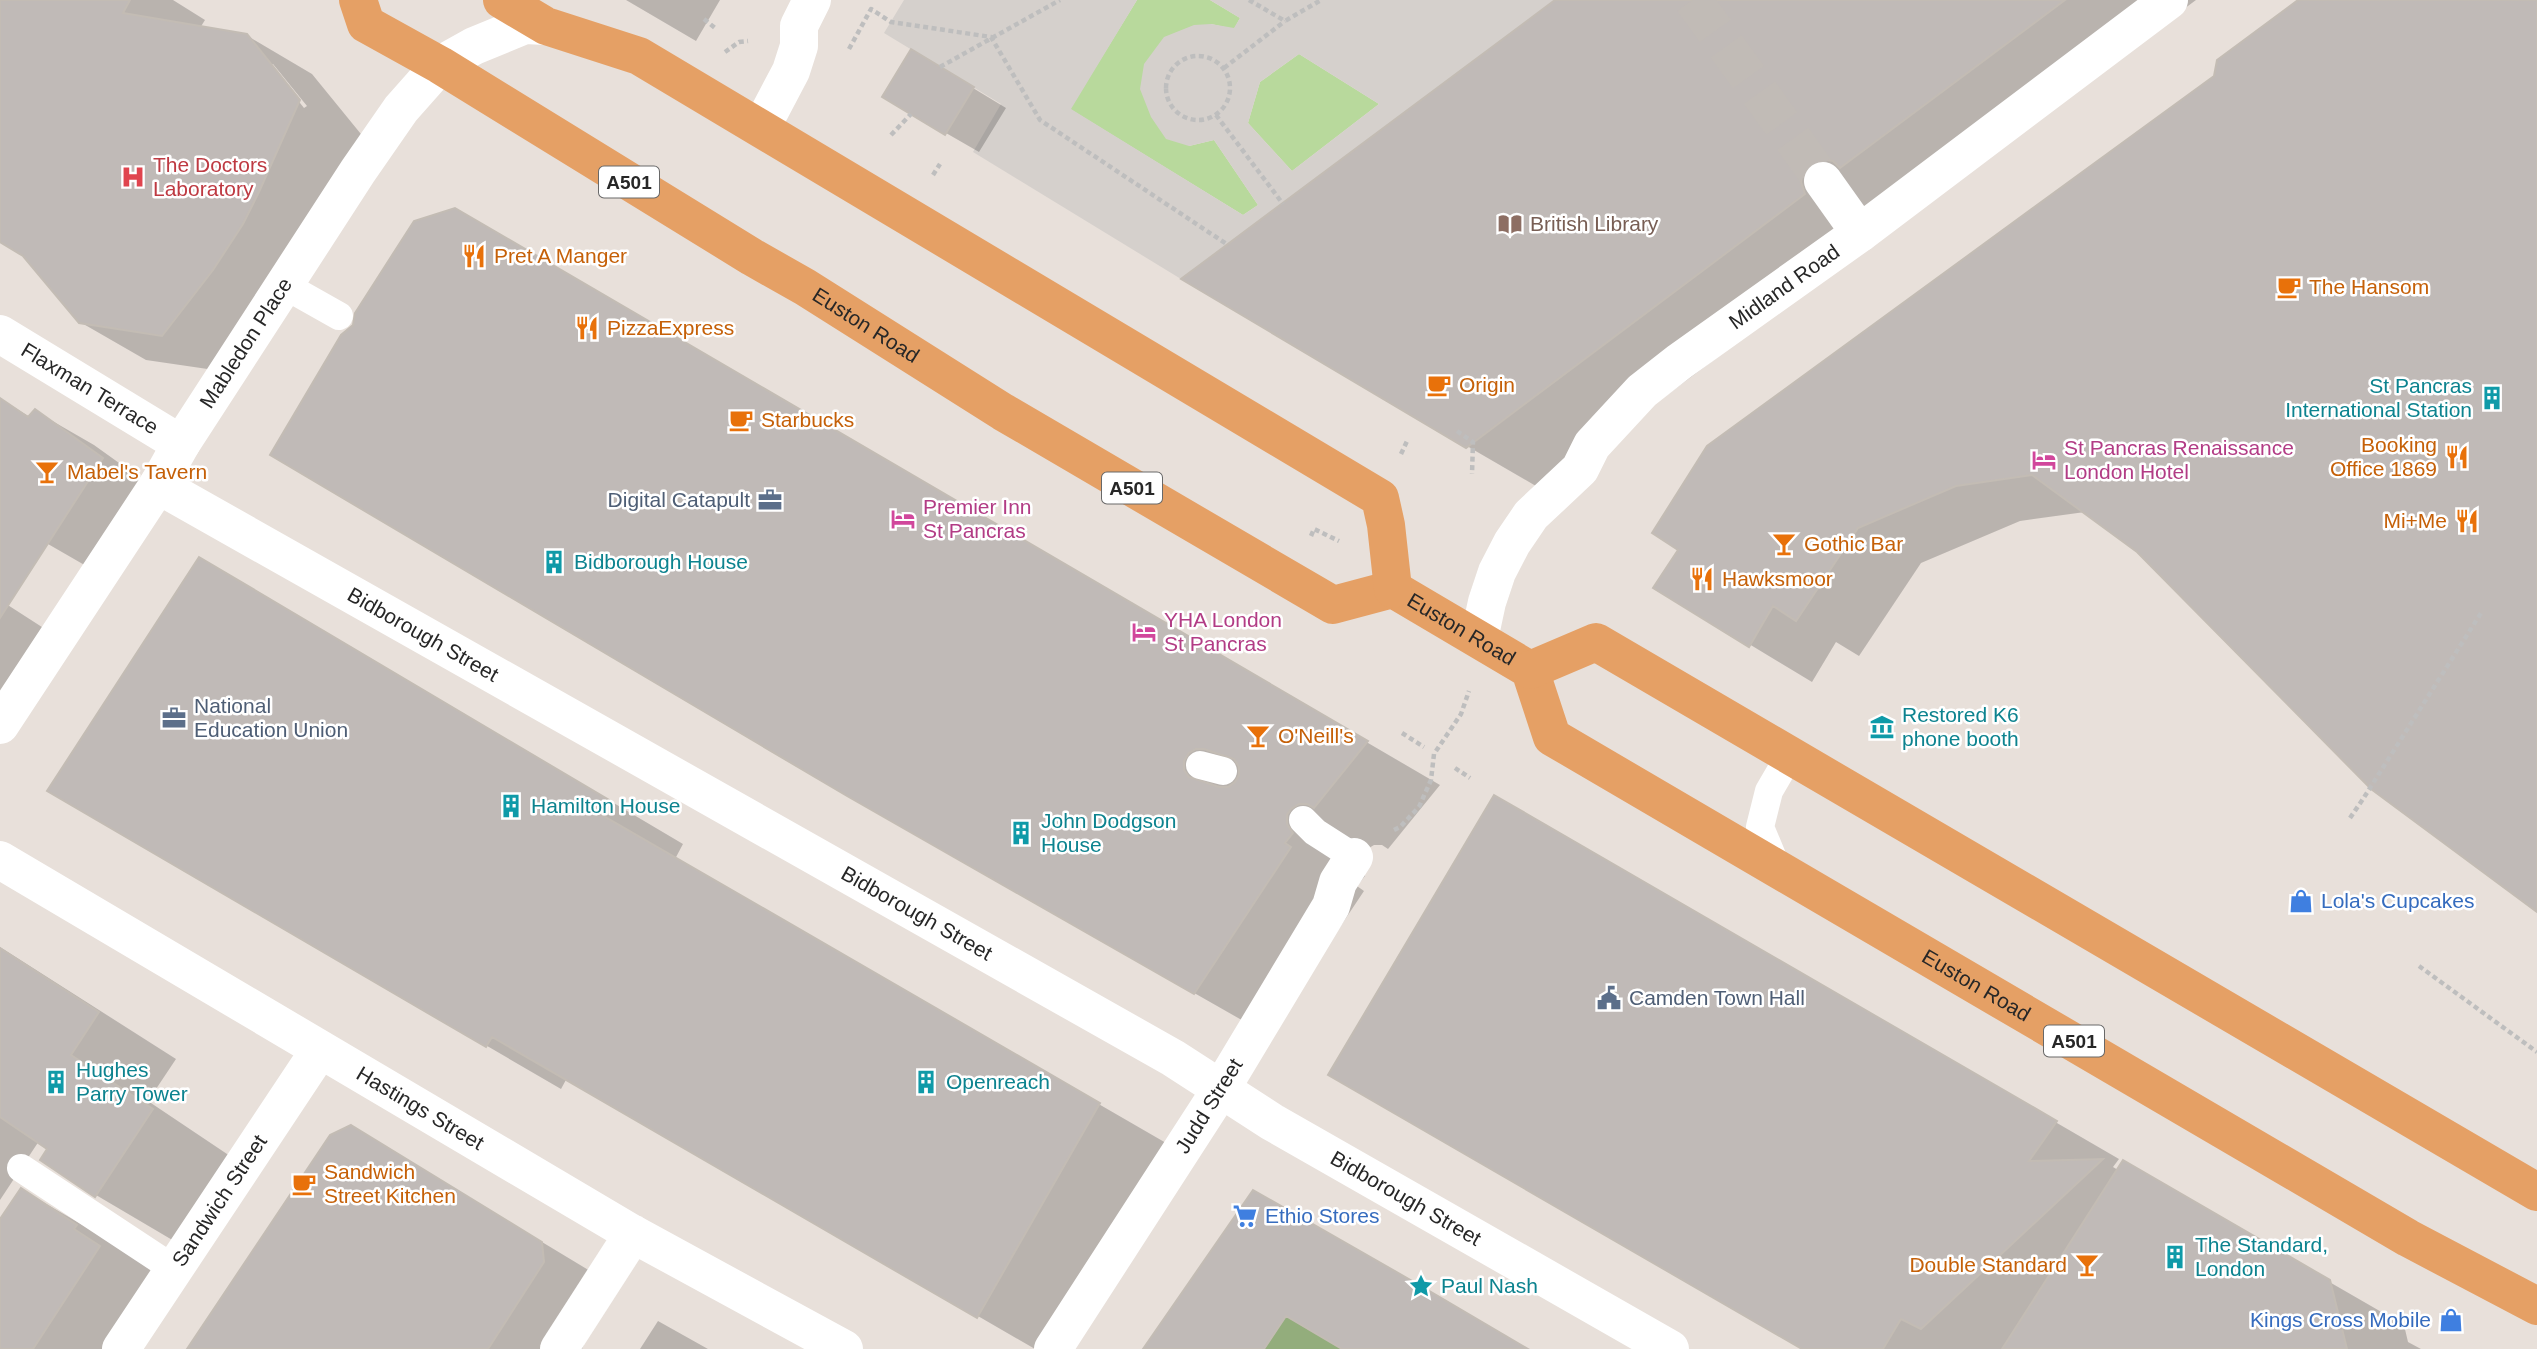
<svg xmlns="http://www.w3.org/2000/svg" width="2537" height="1349" font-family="Helvetica,sans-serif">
<rect width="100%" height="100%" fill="#e8e0da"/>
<path fill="#b8d99c" d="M1137,0H1210L1240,18L1234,29L1211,24L1189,146L1214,140L1258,205L1243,215L1070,109Z
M1299,54L1379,104L1292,171L1248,123L1260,82Z
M1280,1313L1342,1349H1264L1276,1332Z"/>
<path fill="#d5d0cc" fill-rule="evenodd" d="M904,0H1137L1071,109L1243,215L1258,205L1214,140L1189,146L1166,139L1151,117L1140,89L1144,64L1164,37L1194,25L1211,24L1234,28L1240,18L1210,0H1555L1181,279L973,152L1001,104L884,33ZM1299,54L1379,104L1292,171L1248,123L1260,82Z"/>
<path fill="#0003" fill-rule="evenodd" d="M0,0H173L205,20L200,28L246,35L312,74L365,139L228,372L146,360L80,322L24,255L0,240ZM269,64H273L307,106L304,108Z
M626,0H720L696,41Z
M1558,0H2196L1541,489L1467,446Z
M2301,0H2537V910L2138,551L2085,512L2020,521L1921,563L1859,656L1836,642L1812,682L1655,587Z
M945,71L1006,108L979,152L946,133Z
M529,253L1440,785L1388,849L1382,845H1374L1364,851L1360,867L1365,876L1357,886L1364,891L1268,1035L922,838Z
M0,399L30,417L35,411L94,445L161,493L107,578L48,544L0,506Z
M0,600L59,638L0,736Z
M274,602L683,844L675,859L1173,1147L1035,1349L567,1078L561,1089L49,791Z
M1495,797L2119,1159L2113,1167L2118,1170L2123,1163L2404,1325L2408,1342L2421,1349H1804Z
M0,947L176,1059L148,1101L230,1156L174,1241L96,1195L50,1148L39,1141L0,1200Z
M351,1127L610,1283L582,1349H190Z
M22,1190L100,1235L154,1271L140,1349H0V1222Z
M1254,1192L1523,1349H1145Z
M658,1321L708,1349H640Z"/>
<path fill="#c0bab7" stroke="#c3bcb4" stroke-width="2" fill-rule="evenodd" d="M0,0H130L123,13L247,34L300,100L259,192L243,224L213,270L162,336L79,323L23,256L0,242Z
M1555,0H2065L1840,168L1833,161L1822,159L1810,164L1803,171L1801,182L1805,194L1466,448L1181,279Z
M2298,0H2537V912L2371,789L2137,552L2032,475L1956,486L1858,528L1796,621L1773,606L1749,647L1653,588L1678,550L1652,533L1707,446L2214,76L2217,60Z
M911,49L974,87L945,135L882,97Z
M455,208L1368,741L1314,808L1307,804H1299L1291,809L1287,815V824L1293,833L1285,843L1291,847L1194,994L847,796L270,455L341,335L353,325L355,313L414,221ZM1196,749H1204L1234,759L1239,767V775L1235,782L1228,787H1219L1189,777L1184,770V761L1189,753Z
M0,398L28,417L35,409L103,458L0,618Z
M199,557L609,800L602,815L1100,1103L977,1318L492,1037L486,1047L47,791Z
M1494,795L2057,1121L2029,1161L2103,1159L1921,1329L1901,1319L1883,1349H1802L1328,1075Z
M0,948L99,1012L71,1055L153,1109L95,1197L40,1160L47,1149L0,1117Z
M351,1125L542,1242L544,1262L488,1349H187L330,1135Z
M2123,1160L2330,1280L2347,1349H2002Z
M21,1188L77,1225L74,1229L100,1246L33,1349H0V1219Z
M1253,1190L1421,1286L1528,1349H1342L1286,1316L1264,1349H1143Z"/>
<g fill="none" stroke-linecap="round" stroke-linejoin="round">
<path stroke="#c1bbb6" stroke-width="38" stroke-dasharray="38 19" stroke-linecap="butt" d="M1693,0L1823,181"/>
<path stroke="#bebebe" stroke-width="4.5" stroke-dasharray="5 3.5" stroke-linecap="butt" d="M1249,0L1285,21L1321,0
M704,19L715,28
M849,49L871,9L891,22L991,37L1040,120L1228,245
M725,52L739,42L748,41
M1166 88a32 32 0 1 1 64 0a32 32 0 1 1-64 0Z
M940,67L1060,0
M1224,68L1285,21
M1216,115L1283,204
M891,135L911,114
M933,175L940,164
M1457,431L1473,442L1472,474
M1401,454L1408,439
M1311,536L1314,529L1339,541
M1402,733L1424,747
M1455,768L1470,778
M2350,818L2363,799L2481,613
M1394,830L1400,827L1419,807L1431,780L1434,754L1461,714L1469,691
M2419,966L2537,1052"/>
<path stroke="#fff" stroke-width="28" d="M284,285L339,316
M1200,765L1223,771
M1303,820L1315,832L1354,857
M1777,868L1760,827L1769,791L1790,755
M21,1168L174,1269"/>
<path stroke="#fff" stroke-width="38" d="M1823,181L1860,233"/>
<g stroke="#fff" stroke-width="38">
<path d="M761,128L791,71L799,46V26L812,0"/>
<path id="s1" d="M0,334L181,444"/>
<path d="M0,725L158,485"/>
<path id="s2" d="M1354,857L1338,882L1331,906L1221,1089L1272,1122L1670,1349"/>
<path id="s3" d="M0,860L633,1234L844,1349"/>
<path id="s4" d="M121,1349L319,1051"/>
<path d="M559,1349L633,1234"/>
</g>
<g stroke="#fff" stroke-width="38">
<path id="s5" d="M546,26L525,25L474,46L440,65L401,109L358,171L181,444L158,485L1173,1058L1221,1089L1053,1349"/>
<path id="s6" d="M1479,639L1487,602L1497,572L1512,543L1531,515L1580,469L1592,445L1642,391L1679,362L1860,233L2169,0"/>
</g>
<g stroke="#e5a065" stroke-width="38">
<path id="s7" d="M358,0L366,24L440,65L752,257L805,287L1003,412L1333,605L1393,589L1530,670L1552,737L2408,1238L2537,1306"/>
<path d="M502,0L546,26L639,56L1380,498L1386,525L1393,589"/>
<path d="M1530,670L1596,642L2537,1192"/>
</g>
</g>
<defs>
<g id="hospital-bare" transform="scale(1.89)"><path d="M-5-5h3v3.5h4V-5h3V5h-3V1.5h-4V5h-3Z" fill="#e0444e" stroke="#fff" stroke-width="2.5" paint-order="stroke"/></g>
<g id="library-bare" transform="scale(1.89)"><path d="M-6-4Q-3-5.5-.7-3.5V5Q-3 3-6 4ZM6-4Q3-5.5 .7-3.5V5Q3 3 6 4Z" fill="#8d6e63" stroke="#fff" stroke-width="2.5" paint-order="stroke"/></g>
<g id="restaurant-bare" transform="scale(1.89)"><path d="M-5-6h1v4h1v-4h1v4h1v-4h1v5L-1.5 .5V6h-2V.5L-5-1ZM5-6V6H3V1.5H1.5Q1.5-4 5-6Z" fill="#e8710a" stroke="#fff" stroke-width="2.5" paint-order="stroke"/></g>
<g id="cafe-bare" transform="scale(1.89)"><path d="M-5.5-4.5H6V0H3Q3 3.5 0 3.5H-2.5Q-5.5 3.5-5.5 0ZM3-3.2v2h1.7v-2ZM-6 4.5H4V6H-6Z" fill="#e8710a" stroke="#fff" stroke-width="2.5" paint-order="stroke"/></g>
<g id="building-bare" transform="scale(1.89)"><path d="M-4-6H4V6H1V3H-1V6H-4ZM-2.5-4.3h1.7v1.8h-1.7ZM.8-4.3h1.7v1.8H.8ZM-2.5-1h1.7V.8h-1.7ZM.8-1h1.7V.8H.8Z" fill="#0f9aa8" stroke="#fff" stroke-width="2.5" paint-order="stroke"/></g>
<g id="hotel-bare" transform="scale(1.89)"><path d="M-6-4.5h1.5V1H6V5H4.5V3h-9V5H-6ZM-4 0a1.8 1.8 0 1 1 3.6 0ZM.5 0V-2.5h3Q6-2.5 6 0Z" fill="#d1479c" stroke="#fff" stroke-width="2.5" paint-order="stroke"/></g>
<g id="bar-bare" transform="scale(1.89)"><path d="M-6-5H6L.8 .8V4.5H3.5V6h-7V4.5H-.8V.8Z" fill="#e8710a" stroke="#fff" stroke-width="2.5" paint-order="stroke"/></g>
<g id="office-bare" transform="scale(1.89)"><path d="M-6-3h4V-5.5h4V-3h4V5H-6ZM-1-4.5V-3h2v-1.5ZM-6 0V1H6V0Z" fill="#5c6f8a" stroke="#fff" stroke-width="2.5" paint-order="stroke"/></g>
<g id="museum-bare" transform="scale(1.89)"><path d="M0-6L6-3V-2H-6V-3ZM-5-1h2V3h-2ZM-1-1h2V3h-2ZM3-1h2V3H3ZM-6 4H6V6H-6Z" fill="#0f9aa8" stroke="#fff" stroke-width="2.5" paint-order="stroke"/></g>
<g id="shop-bare" transform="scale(1.89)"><path d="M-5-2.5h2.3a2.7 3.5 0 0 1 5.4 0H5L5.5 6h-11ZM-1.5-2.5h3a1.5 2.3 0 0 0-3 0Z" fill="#3f7fe0" stroke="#fff" stroke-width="2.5" paint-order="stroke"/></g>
<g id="civic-bare" transform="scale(1.89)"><path d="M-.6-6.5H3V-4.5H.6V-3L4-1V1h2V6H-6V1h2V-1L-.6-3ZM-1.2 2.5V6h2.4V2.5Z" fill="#5c6f8a" stroke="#fff" stroke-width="2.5" paint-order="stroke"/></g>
<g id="supermarket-bare" transform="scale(1.89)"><path d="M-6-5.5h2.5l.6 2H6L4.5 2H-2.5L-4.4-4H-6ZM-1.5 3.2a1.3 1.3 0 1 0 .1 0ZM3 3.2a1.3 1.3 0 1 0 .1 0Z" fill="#3f7fe0" stroke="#fff" stroke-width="2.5" paint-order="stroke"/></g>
<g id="sight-bare" transform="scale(1.89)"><path d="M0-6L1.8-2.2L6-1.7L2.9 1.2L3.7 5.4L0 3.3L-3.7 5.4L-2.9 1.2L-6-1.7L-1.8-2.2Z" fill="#0f9aa8" stroke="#fff" stroke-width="2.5" paint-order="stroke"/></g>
</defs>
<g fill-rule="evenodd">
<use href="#hospital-bare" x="133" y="177"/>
<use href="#library-bare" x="1510" y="224"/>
<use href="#restaurant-bare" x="474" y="256"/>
<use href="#cafe-bare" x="2289" y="287"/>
<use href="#restaurant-bare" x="587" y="328"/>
<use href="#cafe-bare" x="1439" y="385"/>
<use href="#building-bare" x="2492" y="398"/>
<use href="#cafe-bare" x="741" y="420"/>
<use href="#restaurant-bare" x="2457" y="457"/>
<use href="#hotel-bare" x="2044" y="460"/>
<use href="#bar-bare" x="47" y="472"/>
<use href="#office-bare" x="770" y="500"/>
<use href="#hotel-bare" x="903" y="519"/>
<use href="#restaurant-bare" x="2467" y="521"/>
<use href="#bar-bare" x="1784" y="544"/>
<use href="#building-bare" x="554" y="562"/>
<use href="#restaurant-bare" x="1702" y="579"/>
<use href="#hotel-bare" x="1144" y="632"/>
<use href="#office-bare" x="174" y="718"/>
<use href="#museum-bare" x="1882" y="727"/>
<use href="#bar-bare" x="1258" y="736"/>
<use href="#building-bare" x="511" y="806"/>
<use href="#building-bare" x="1021" y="833"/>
<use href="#shop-bare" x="2301" y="901"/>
<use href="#civic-bare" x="1609" y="998"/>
<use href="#building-bare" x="56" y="1082"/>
<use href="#building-bare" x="926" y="1082"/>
<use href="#cafe-bare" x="304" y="1184"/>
<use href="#supermarket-bare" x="1245" y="1216"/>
<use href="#building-bare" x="2175" y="1257"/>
<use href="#bar-bare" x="2087" y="1265"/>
<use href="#sight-bare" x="1421" y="1286"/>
<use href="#shop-bare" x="2451" y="1320"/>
</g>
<g text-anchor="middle" stroke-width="5" stroke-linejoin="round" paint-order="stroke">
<g fill="#fff" stroke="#686868" stroke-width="2">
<rect x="599" y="166.5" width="60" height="31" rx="5"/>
<rect x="1102" y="472.5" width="60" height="31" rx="5"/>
<rect x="2044" y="1025.5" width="60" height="31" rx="5"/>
</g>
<g font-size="19" font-weight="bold" fill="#272727">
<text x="629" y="189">A501</text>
<text x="1132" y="495">A501</text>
<text x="2074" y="1048">A501</text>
</g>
<g font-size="21" fill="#be3a42" stroke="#fff" text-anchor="start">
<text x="153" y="172">The Doctors<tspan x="153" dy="24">Laboratory</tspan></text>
</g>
<g font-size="21" fill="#785e54" stroke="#fff" text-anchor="start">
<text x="1530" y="231">British Library</text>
</g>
<g font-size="21" fill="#c56008" stroke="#fff" text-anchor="start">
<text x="494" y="263">Pret A Manger</text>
<text x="2309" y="294">The Hansom</text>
<text x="607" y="335">PizzaExpress</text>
<text x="1459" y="392">Origin</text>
<text x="761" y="427">Starbucks</text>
<text x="2437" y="452" text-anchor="end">Booking<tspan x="2437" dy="24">Office 1869</tspan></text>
<text x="67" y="479">Mabel's Tavern</text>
<text x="2447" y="528" text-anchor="end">Mi+Me</text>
<text x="1804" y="551">Gothic Bar</text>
<text x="1722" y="586">Hawksmoor</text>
<text x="1278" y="743">O'Neill's</text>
<text x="324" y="1179">Sandwich<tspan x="324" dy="24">Street Kitchen</tspan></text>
<text x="2067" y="1272" text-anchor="end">Double Standard</text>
</g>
<g font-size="21" fill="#272727" stroke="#fff">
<text dy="7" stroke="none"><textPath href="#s6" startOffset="480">Midland Road</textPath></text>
<text dy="7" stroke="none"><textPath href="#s7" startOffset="609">Euston Road</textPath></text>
<text transform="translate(246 343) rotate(-57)" y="7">Mabledon Place</text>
<text dy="7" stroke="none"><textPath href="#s1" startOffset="105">Flaxman Terrace</textPath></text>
<text dy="7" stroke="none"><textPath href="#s7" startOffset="1295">Euston Road</textPath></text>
<text dy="7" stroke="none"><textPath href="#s5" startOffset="926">Bidborough Street</textPath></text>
<text dy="7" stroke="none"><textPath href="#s5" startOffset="1493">Bidborough Street</textPath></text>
<text dy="7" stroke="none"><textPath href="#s7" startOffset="1937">Euston Road</textPath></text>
<text transform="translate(1209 1106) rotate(-58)" y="7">Judd Street</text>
<text dy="7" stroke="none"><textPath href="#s3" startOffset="488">Hastings Street</textPath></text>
<text dy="7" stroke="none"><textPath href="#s2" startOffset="483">Bidborough Street</textPath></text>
<text dy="7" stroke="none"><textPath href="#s4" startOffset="178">Sandwich Street</textPath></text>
</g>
<g font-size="21" fill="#0d838f" stroke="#fff" text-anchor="start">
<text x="2472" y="393" text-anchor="end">St Pancras<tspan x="2472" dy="24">International Station</tspan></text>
<text x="574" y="569">Bidborough House</text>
<text x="1902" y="722">Restored K6<tspan x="1902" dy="24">phone booth</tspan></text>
<text x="531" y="813">Hamilton House</text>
<text x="1041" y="828">John Dodgson<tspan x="1041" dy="24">House</tspan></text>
<text x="76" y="1077">Hughes<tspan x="76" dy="24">Parry Tower</tspan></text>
<text x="946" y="1089">Openreach</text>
<text x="2195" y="1252">The Standard,<tspan x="2195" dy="24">London</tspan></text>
<text x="1441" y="1293">Paul Nash</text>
</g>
<g font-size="21" fill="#b23c85" stroke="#fff" text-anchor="start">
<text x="2064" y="455">St Pancras Renaissance<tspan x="2064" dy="24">London Hotel</tspan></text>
<text x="923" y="514">Premier Inn<tspan x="923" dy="24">St Pancras</tspan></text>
<text x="1164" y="627">YHA London<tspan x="1164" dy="24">St Pancras</tspan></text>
</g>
<g font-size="21" fill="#4e5e75" stroke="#fff" text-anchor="start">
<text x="750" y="507" text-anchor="end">Digital Catapult</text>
<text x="194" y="713">National<tspan x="194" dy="24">Education Union</tspan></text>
<text x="1629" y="1005">Camden Town Hall</text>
</g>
<g font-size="21" fill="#366cbe" stroke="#fff" text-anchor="start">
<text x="2321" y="908">Lola's Cupcakes</text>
<text x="1265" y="1223">Ethio Stores</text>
<text x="2431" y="1327" text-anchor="end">Kings Cross Mobile</text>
</g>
</g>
</svg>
